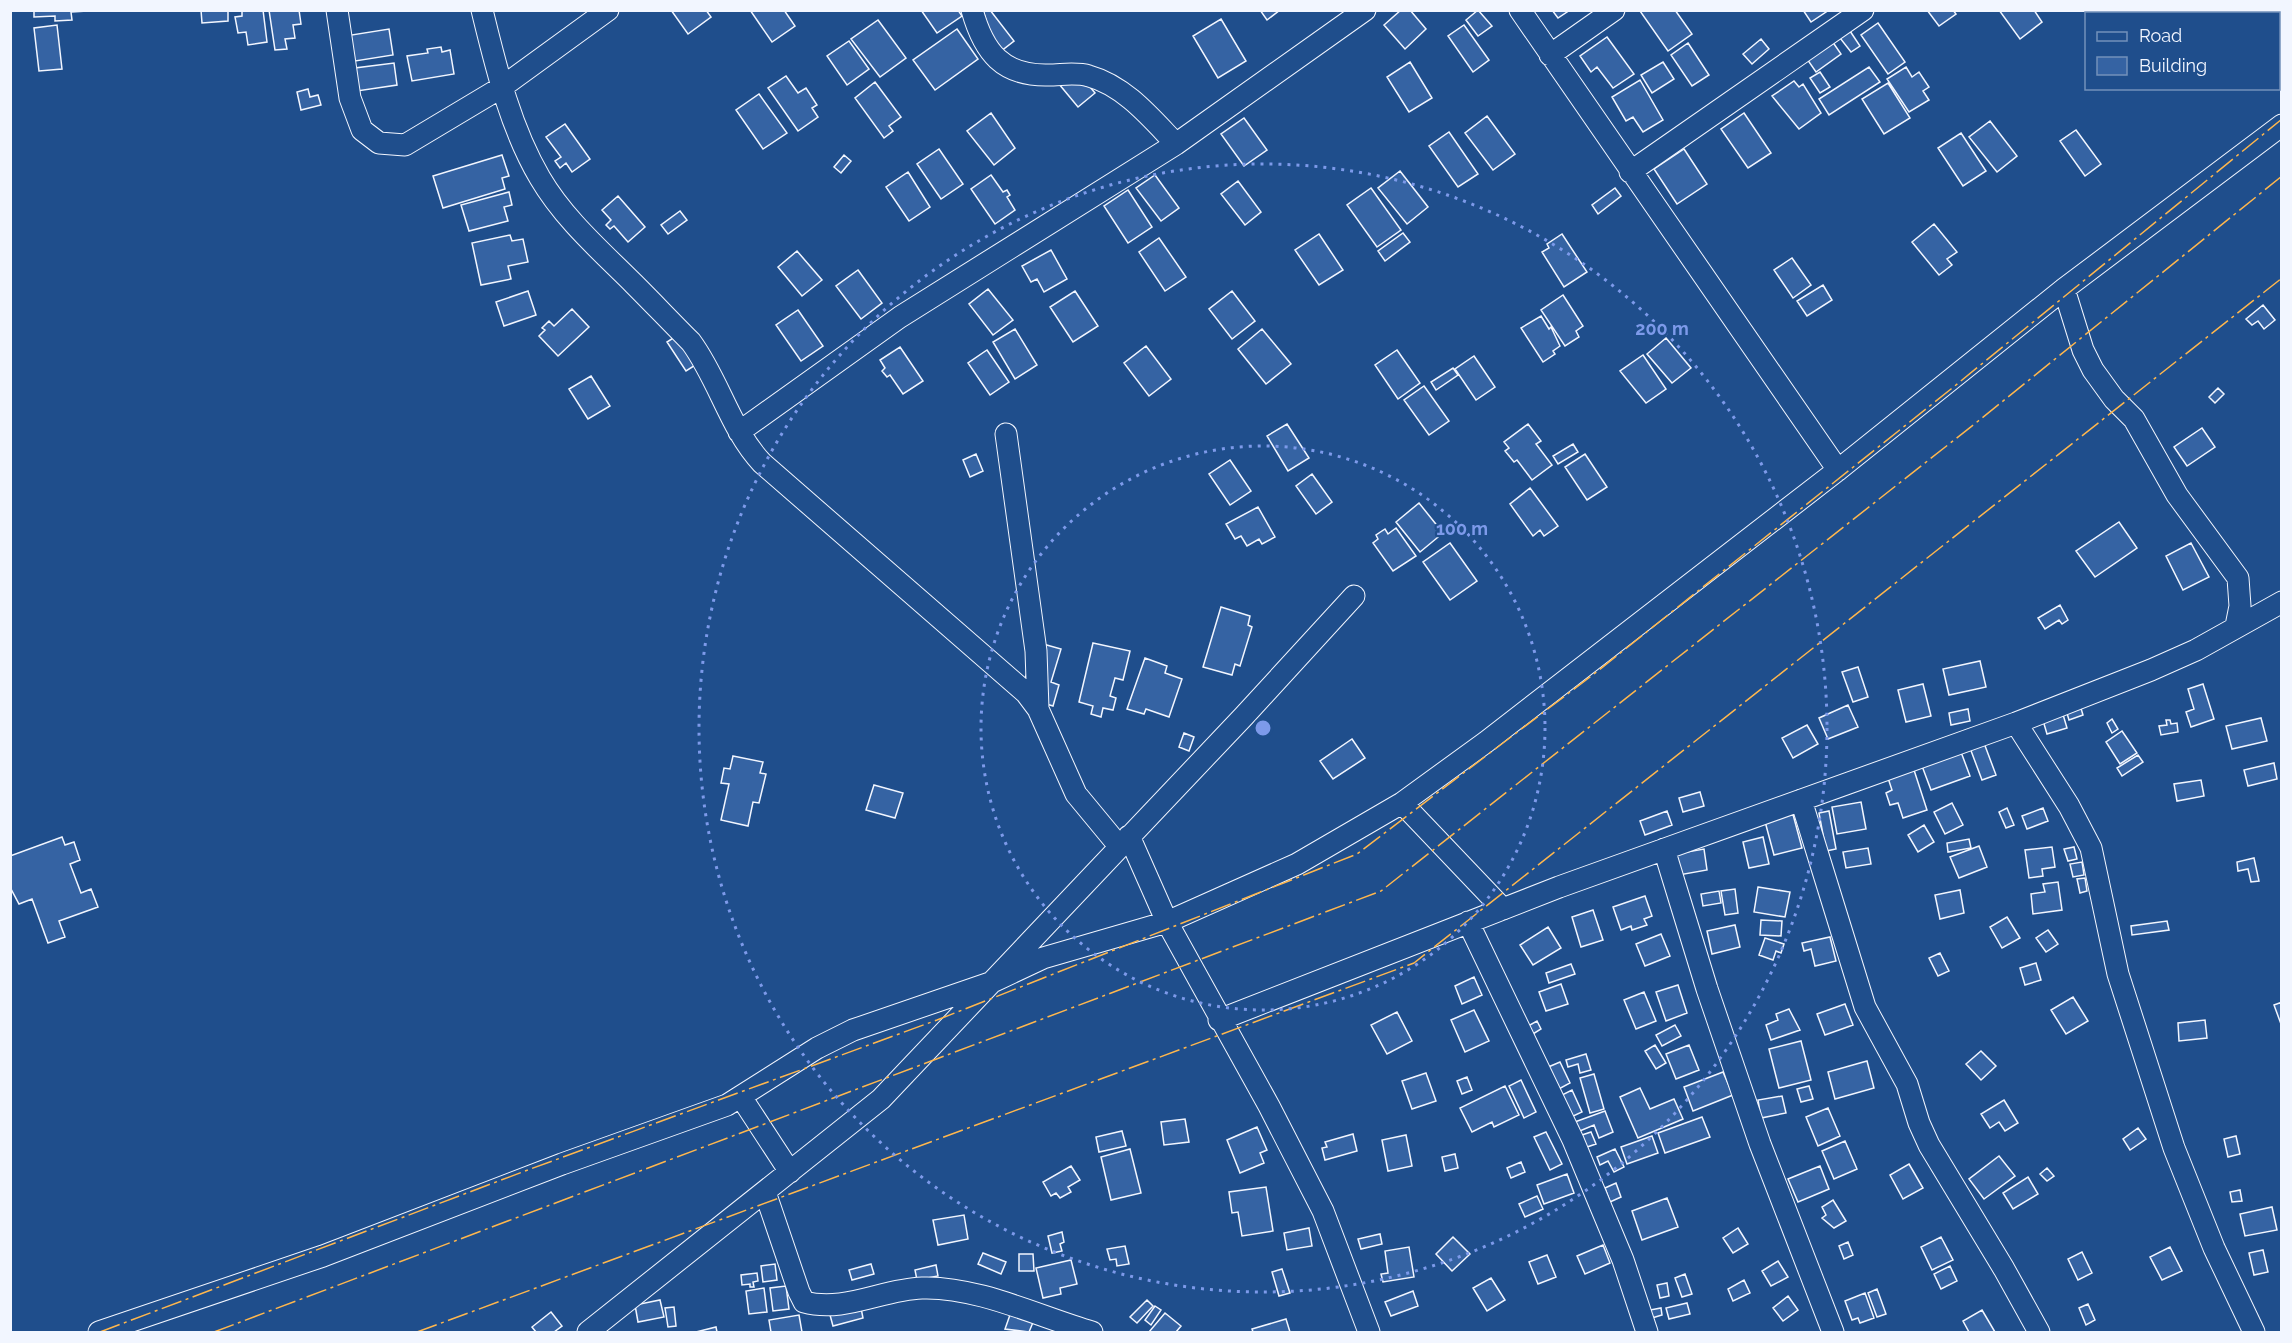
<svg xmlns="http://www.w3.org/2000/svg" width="2292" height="1343" font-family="Raleway,sans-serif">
<rect width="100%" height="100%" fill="#1f4e8c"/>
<path fill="#3563a3" stroke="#f2f6ff" stroke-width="1.5" d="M34,10H87V11L71,12L72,20L55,21V16L34,17Z
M201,10H228V21L202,23Z
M242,10H263L267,42L248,45L246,32L238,33L235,17L242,16Z
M269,10H299L301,24L293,25L295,38L285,39L287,49L275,50Z
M671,10H706L711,17L688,34Z
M750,10H784L795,26L772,42Z
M921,10H958L962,16L937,33Z
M983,10H990L1014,41L996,55Z
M1260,10H1280L1267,20Z
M1401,10H1410L1426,29L1405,49L1384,25Z
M1478,10L1492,26L1478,36L1466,20Z
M1552,10H1570L1558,18Z
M1675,10L1692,34L1668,51L1640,11Z
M1803,10H1829L1811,22Z
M1927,10H1953L1956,14L1939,26Z
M1999,10H2034L2042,22L2020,39Z
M1221,19L1246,61L1218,78L1193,36Z
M878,20L906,58L880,77L851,39Z
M1878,23L1905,62L1888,74L1861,35Z
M57,25L62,69L39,71L34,28Z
M1464,25L1489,60L1473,72L1448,36Z
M389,29L393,55L349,62L345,36Z
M957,29L978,59L935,90L913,60Z
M1850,31L1860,46L1851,52L1840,38Z
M1607,37L1634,74L1613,88L1597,67L1591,72L1580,56Z
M1761,39L1769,49L1752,64L1743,54Z
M849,41L869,69L847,85L827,56Z
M1832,41L1841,54L1816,72L1807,59Z
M1688,43L1709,75L1692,86L1671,55Z
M441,47L442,52L450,50L454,74L412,81L407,56L428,53L427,49Z
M1410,62L1432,98L1409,112L1387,77Z
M1663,62L1674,79L1652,93L1641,75Z
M394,63L397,85L357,91L355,68Z
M1071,64L1095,93L1078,107L1054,78Z
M1869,67L1880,82L1829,115L1819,99Z
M1906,67L1912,77L1919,72L1929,87L1923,91L1929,100L1909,112L1887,79Z
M1820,72L1830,87L1820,93L1810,78Z
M786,76L798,93L806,88L817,105L812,108L818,117L798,131L768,88Z
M1640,80L1663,120L1643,132L1633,117L1626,121L1612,97Z
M1794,81L1799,87L1803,84L1821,113L1799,129L1772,96Z
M875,82L901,117L889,126L893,131L884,138L855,98Z
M1888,83L1910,118L1884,134L1862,99Z
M308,89L310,97L318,95L321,105L301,110L297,92Z
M759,94L787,133L763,149L736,110Z
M991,113L1015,148L994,165L967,131Z
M1744,113L1771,153L1748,168L1721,129Z
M1487,116L1515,154L1493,170L1465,133Z
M1244,118L1267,150L1244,166L1221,134Z
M1990,121L2017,156L1997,172L1969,137Z
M565,124L590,159L572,172L566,163L560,168L555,161L561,157L546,137Z
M2076,130L2101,164L2085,176L2060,141Z
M1449,132L1478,174L1458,187L1429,146Z
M1961,133L1986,171L1963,186L1938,148Z
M939,149L963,184L941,199L917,164Z
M1684,149L1707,184L1677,204L1654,169Z
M502,155L509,176L502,178L505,189L443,208L433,176Z
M844,155L851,161L841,173L834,167Z
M1400,171L1428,207L1407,224L1378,188Z
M908,172L930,207L909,221L886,187Z
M991,175L1003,192L1007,190L1010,195L1007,197L1015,210L995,224L971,189Z
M1155,175L1179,208L1161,221L1136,188Z
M1238,181L1261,212L1245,225L1221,194Z
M1371,188L1401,230L1377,247L1347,205Z
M1615,188L1621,196L1598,214L1592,205Z
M1128,190L1152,227L1128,243L1104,206Z
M509,192L512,205L504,207L508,221L469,231L461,205Z
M618,196L645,227L628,242L614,226L610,229L606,225L611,220L602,210Z
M680,211L687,220L668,234L661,225Z
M1934,224L1957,252L1947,259L1952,265L1939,275L1912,242Z
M1403,233L1410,242L1385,261L1378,251Z
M1319,234L1343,270L1319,285L1295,250Z
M1562,234L1587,272L1564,287L1542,252L1549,248L1547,244Z
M510,235L512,241L523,239L528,262L508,266L511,279L481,285L472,243Z
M1159,238L1186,277L1165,291L1139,252Z
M1051,250L1067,279L1044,292L1037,279L1031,282L1022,266Z
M797,251L822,280L802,296L778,267Z
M1792,258L1811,285L1793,298L1774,270Z
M858,270L882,303L861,319L836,286Z
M1823,285L1832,300L1807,316L1797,301Z
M988,289L1013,320L993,335L969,304Z
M528,291L536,315L504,326L496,302Z
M1075,291L1098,326L1073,342L1050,307Z
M1232,291L1255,321L1232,339L1209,309Z
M1563,295L1583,326L1576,331L1579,337L1565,346L1541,310Z
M2263,305L2275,320L2264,329L2258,321L2252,325L2246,319Z
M572,309L589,327L558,356L539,336L545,330L542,328L549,321L554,326Z
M798,310L823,346L801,361L776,325Z
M1541,316L1549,329L1551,327L1560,346L1553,351L1555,354L1543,362L1521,328Z
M687,329L705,359L686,371L667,342Z
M1015,329L1037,365L1015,379L993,342Z
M1262,329L1291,364L1266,384L1238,349Z
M1666,338L1691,368L1672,383L1647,354Z
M1146,346L1171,379L1149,396L1124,363Z
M900,347L923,381L903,394L890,375L887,377L882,371L885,368L880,360Z
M987,350L1009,382L990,395L968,363Z
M1397,350L1420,383L1398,399L1375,365Z
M1643,355L1666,389L1646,403L1620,371Z
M1474,356L1495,387L1476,400L1455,369Z
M1453,368L1458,375L1436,390L1431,382Z
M591,376L610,406L588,419L569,389Z
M1424,386L1449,421L1429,435L1404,400Z
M2218,388L2224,394L2215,403L2209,397Z
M1287,424L1309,458L1288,471L1267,436Z
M1528,424L1541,441L1536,444L1552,465L1532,480L1517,460L1514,462L1505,451L1509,448L1504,442Z
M2202,428L2215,447L2187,466L2174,447Z
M1573,444L1578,452L1558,464L1553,456Z
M976,454L983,471L970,477L963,460Z
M1585,454L1607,487L1587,500L1565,467Z
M1230,460L1251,491L1230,505L1209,474Z
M1312,474L1332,502L1316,514L1296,486Z
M1530,488L1558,526L1544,536L1540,530L1533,536L1510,504Z
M1419,503L1443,533L1420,552L1396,522Z
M1258,507L1275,537L1262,544L1259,539L1247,546L1241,536L1235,539L1226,524Z
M2119,522L2137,548L2095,577L2076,551Z
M1396,528L1416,556L1393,571L1373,543L1378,539L1376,535L1385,529L1388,534Z
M1450,543L1477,581L1450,600L1423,562Z
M2191,543L2209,577L2183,590L2166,556Z
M2060,605L2068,620L2062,624L2059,620L2045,629L2038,618Z
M1221,607L1250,616L1248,625L1252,627L1240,666L1235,664L1232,675L1203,667Z
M1036,642L1061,649L1051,682L1059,685L1053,706L1020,696Z
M1093,643L1130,651L1123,680L1115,678L1110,696L1116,698L1113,710L1103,708L1101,717L1091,714L1093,706L1079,702Z
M1145,658L1167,666L1165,673L1182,679L1169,717L1146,709L1144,714L1127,709Z
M1980,661L1986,687L1949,695L1943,669Z
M1858,667L1868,697L1853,702L1842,672Z
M1923,684L1931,716L1906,722L1898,690Z
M2203,684L2214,719L2191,727L2186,712L2194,709L2188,689Z
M1848,705L1858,727L1828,739L1819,718Z
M2080,705L2083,715L2069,720L2066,710Z
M1968,709L1970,721L1951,725L1949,713Z
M2062,711L2067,728L2047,734L2042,717Z
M2261,718L2267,741L2232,749L2226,726Z
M2112,719L2118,729L2112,733L2107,723Z
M2166,720H2170L2171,724L2177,723L2178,732L2161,735L2159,726L2167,725Z
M1807,725L1818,744L1793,758L1782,738Z
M2122,731L2137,753L2120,764L2106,742Z
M1184,733L1194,737L1189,751L1179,747Z
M1352,739L1365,758L1333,779L1320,761Z
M1984,743L1996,775L1982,780L1970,748Z
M1961,752L1970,776L1931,790L1922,766Z
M2138,755L2143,762L2122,776L2117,768Z
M733,756L763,762L760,773L766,774L759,803L753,802L748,826L721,820L729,784L721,783L724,768L730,769Z
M2274,763L2277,779L2248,786L2244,770Z
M1914,770L1927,810L1903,818L1898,803L1890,805L1886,793L1892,790L1888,778Z
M2201,780L2204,796L2177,801L2174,784Z
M874,785L903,793L895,818L866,810Z
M1700,792L1704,806L1683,812L1679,798Z
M1861,802L1866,829L1837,834L1832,807Z
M1952,803L1963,825L1945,834L1934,812Z
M1791,807L1802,848L1774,855L1763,814Z
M2007,808L2014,825L2006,828L1999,812Z
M2043,808L2048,821L2027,829L2022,816Z
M1667,811L1672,825L1645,835L1640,821Z
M1829,811L1836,849L1826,851L1819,813Z
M1924,825L1934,842L1918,852L1908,835Z
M62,837L65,845L74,842L80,860L70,864L81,893L91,889L98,907L59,921L65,937L48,943L32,899L19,904L10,887V856Z
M1763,837L1769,864L1749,868L1743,842Z
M1969,839L1971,848L1948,852L1947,843Z
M1979,846L1987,867L1959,878L1950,857Z
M2052,847L2055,867L2042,869L2043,876L2029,878L2025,850Z
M2074,847L2077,859L2068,861L2064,849Z
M1868,848L1871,864L1846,868L1843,852Z
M1704,849L1707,870L1679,875L1675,854Z
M2254,858L2259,881L2251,882L2248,869L2238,871L2237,862Z
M2082,862L2084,875L2073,877L2070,864Z
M2085,878L2087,891L2080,893L2077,879Z
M2058,882L2062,910L2033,914L2031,894L2045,892L2043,884Z
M1758,887L1790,892L1785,917L1754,912Z
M1735,889L1738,913L1725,915L1721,891Z
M1960,890L1964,913L1940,919L1935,895Z
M1719,891L1721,903L1703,906L1701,894Z
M1645,896L1652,916L1644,919L1647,925L1632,930L1631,926L1621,930L1613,907Z
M1593,910L1603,940L1581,947L1572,917Z
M2007,917L2020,938L2002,948L1990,927Z
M1761,920L1782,921L1781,936L1760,935Z
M2167,921L2169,930L2132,935L2131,926Z
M1735,925L1740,947L1712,954L1707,931Z
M1548,927L1561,948L1533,965L1520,945Z
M2048,930L2058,944L2046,952L2036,938Z
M1661,934L1670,956L1645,966L1636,944Z
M1830,937L1836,961L1815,966L1811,949L1804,951L1802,943Z
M1765,938L1784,944L1781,953L1776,951L1773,960L1759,955Z
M1940,953L1949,971L1938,976L1929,958Z
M2036,963L2041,980L2025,985L2020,968Z
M1571,964L1575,974L1549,983L1546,973Z
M1474,977L1482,995L1462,1004L1455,986Z
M1561,984L1568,1004L1546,1011L1539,992Z
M1678,985L1687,1013L1666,1021L1656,992Z
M1644,992L1656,1021L1636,1029L1624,1000Z
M2073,997L2088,1021L2066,1034L2051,1010Z
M2282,1002V1024H2281L2274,1005Z
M1845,1004L1853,1025L1825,1035L1817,1014Z
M1789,1009L1800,1030L1771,1040L1766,1025L1778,1020L1776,1014Z
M1474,1010L1489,1041L1465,1052L1451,1020Z
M1397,1012L1412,1041L1387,1054L1371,1025Z
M2205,1020L2207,1038L2179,1041L2178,1023Z
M1537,1021L1541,1029L1533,1034L1528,1026Z
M1675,1025L1681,1036L1662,1046L1656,1035Z
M1801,1041L1811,1080L1779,1088L1769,1049Z
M1655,1045L1666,1063L1656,1069L1645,1051Z
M1689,1045L1699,1070L1676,1079L1666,1054Z
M1981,1051L1996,1066L1981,1080L1966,1064Z
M1586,1054L1591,1070L1580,1073L1578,1064L1568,1067L1566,1060Z
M1867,1061L1874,1088L1835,1099L1828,1072Z
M1560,1062L1570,1083L1557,1090L1546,1068Z
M1723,1072L1733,1095L1693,1111L1684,1087Z
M1426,1073L1436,1101L1412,1109L1402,1081Z
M1594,1074L1604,1109L1590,1113L1580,1078Z
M1467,1077L1472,1090L1462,1094L1457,1081Z
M1521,1080L1536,1112L1524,1118L1509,1086Z
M1505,1086L1519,1115L1494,1127L1492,1122L1472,1132L1460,1108Z
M1809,1086L1813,1099L1801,1102L1797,1089Z
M1640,1088L1650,1109L1674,1099L1683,1119L1638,1138L1620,1097Z
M1572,1090L1582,1112L1569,1118L1558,1097Z
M1782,1096L1786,1113L1761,1118L1758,1100Z
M2004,1100L2018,1123L2005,1131L1999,1122L1990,1128L1981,1114Z
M1828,1108L1840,1136L1818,1146L1806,1117Z
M1605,1111L1613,1132L1599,1138L1594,1125L1575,1133L1572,1123Z
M1702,1117L1710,1137L1665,1153L1658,1133Z
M1185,1119L1189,1142L1164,1145L1161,1122Z
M1257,1127L1267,1150L1260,1153L1264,1163L1240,1173L1227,1140Z
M2138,1128L2146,1139L2130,1150L2123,1139Z
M1122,1131L1126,1146L1099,1152L1096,1137Z
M1546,1132L1562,1164L1550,1170L1534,1137Z
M1591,1132L1596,1144L1584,1148L1579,1136Z
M1353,1134L1357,1151L1325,1160L1322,1148L1327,1147L1325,1142Z
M1406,1135L1412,1166L1388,1171L1382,1140Z
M1652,1136L1658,1153L1627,1164L1621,1147Z
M2236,1136L2240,1154L2228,1157L2224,1139Z
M1845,1141L1857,1169L1834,1179L1822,1151Z
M1130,1149L1141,1193L1111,1200L1101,1157Z
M1615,1149L1624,1167L1614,1172L1608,1161L1600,1165L1597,1157Z
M1455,1154L1458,1168L1445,1171L1442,1157Z
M1999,1156L2015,1176L1984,1199L1969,1179Z
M1521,1162L1525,1172L1511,1178L1507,1168Z
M1909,1164L1923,1188L1903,1199L1890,1175Z
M1071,1166L1080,1180L1068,1187L1071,1192L1060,1198L1056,1193L1051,1196L1043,1182Z
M1820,1166L1829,1189L1798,1202L1788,1179Z
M2047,1168L2054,1176L2047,1181L2040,1174Z
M1567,1174L1574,1193L1544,1204L1537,1185Z
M2028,1177L2038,1194L2013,1209L2003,1193Z
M1616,1183L1621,1197L1610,1202L1605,1188Z
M1266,1187L1273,1231L1242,1236L1238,1212L1232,1213L1229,1192Z
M2240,1190L2242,1201L2232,1202L2230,1192Z
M1537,1196L1543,1209L1525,1217L1519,1204Z
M1667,1198L1678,1227L1642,1240L1632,1211Z
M1833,1200L1846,1221L1834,1228L1822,1218L1826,1215L1822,1207Z
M2272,1207L2277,1230L2245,1236L2240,1214Z
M964,1215L968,1239L938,1245L933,1220Z
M1309,1228L1312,1246L1287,1250L1284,1233Z
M1738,1228L1748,1244L1733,1253L1723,1238Z
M1062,1232L1064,1242L1060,1244L1062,1251L1052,1253L1048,1236Z
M1380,1234L1382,1244L1361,1249L1358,1239Z
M1453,1237L1470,1254L1452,1271L1436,1254Z
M1941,1237L1953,1260L1932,1270L1921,1247Z
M1848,1242L1853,1255L1844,1259L1839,1246Z
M1603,1245L1610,1263L1585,1274L1577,1256Z
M1125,1246L1129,1264L1117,1266L1116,1259L1110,1260L1107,1249Z
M1409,1247L1414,1277L1383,1282L1381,1274L1388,1273L1385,1251Z
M2170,1247L2182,1271L2162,1280L2150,1257Z
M2263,1250L2268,1272L2254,1275L2249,1253Z
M2082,1252L2092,1273L2078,1280L2068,1259Z
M983,1253L1006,1262L1001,1274L978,1264Z
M1019,1254H1033L1034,1271H1019Z
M1547,1255L1556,1277L1538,1284L1529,1262Z
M1071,1260L1077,1284L1060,1288L1061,1294L1043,1298L1036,1268Z
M1778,1261L1788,1277L1771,1286L1762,1271Z
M775,1264L777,1280L763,1282L761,1266Z
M871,1264L874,1274L852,1280L849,1270Z
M936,1265L938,1276L917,1280L915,1270Z
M1950,1266L1957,1281L1941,1289L1934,1274Z
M1282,1269L1290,1293L1279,1296L1272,1272Z
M757,1273L758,1281L753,1282L754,1287H750V1284L742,1285L741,1275Z
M1685,1274L1692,1294L1682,1297L1675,1278Z
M1491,1278L1505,1300L1487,1311L1473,1288Z
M1744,1280L1750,1293L1733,1301L1728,1289Z
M1667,1283L1669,1296L1660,1298L1657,1285Z
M786,1286L789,1309L773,1311L770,1288Z
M764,1288L767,1312L749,1314L746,1291Z
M1877,1289L1886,1314L1877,1317L1868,1293Z
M1413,1291L1418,1306L1391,1316L1385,1302Z
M1865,1293L1874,1318L1860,1323L1858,1318L1852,1320L1845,1301Z
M1788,1296L1798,1310L1783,1321L1773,1308Z
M660,1300L664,1317L638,1322L635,1305Z
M1147,1300L1153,1306L1137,1323L1130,1317Z
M1687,1303L1690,1314L1669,1319L1666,1308Z
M2088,1304L2095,1320L2086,1325L2079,1308Z
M1155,1306L1161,1310L1151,1325L1145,1320Z
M674,1307L676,1326L668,1327L665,1308Z
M861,1308L863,1318L833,1326L830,1315Z
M1661,1308L1662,1315L1652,1318L1650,1310Z
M1982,1310L1995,1332H1969L1963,1321Z
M551,1312L562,1326L554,1332H536L532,1327Z
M1011,1312L1034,1320L1029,1332L1005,1329Z
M1165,1313L1181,1326L1176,1332H1149Z
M799,1315L802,1332H771L769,1320Z
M1286,1319L1290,1332H1253L1252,1329Z
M716,1327L717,1332H696Z"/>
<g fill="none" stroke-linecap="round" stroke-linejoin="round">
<g stroke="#f2f6ff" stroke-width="23">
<path id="minor" d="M337,10L350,98L362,130L379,143L405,145L502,87L608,10
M482,10C496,67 510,127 540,178C564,219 601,251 634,284C653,303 672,323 691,342C719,380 730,429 762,463L1026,693L1038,709L1076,794L1119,846
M972,10C984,53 1003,76 1048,75C1062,75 1076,72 1089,76C1125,86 1151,118 1176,144
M1520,10L1838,470
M1550,55L1614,10
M1630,172L1863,10
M2064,289L2083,350L2093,370L2114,399L2134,419L2177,495L2238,578L2240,606L2236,626
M739,432L900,317L1176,144L1365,10
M1006,434L1036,651L1038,709
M2016,723L2069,806L2091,848L2118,974L2174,1148L2214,1248L2254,1332
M1801,800L1865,1007L1907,1084L1919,1123L1929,1145L2004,1269L2039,1332
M1402,803L1503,909
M1129,836L1167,922L1269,1106L1323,1211L1369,1332
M1664,849L1707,989L1760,1144L1833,1332
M1468,922L1573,1140L1623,1260L1647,1332
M1219,1020L1559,887L2016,723L2151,670L2196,650L2282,602
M741,1097L790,1172
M765,1192L799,1292L804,1302C844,1313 883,1289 922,1288C977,1286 1040,1317 1092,1332
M99,1332L323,1256L562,1164L727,1105L817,1048L853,1030L990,983L1043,958L1167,922L1297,864L1402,803L1486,742L1838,470L2064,289L2282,125
M588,1332L881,1099L1244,716L1354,596"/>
</g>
<use href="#minor" stroke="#1f4e8c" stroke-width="21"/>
<path stroke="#ffb74d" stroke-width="1.5" stroke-dasharray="21 4.5 3 4.5" stroke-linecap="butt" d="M100,1332L525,1171L937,1020L1357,854L1599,670L1951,389L2282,119
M214,1332L1381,891L1977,422L2282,176
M417,1332L1414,963L2282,278"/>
</g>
<g fill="none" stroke="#7d9aea" stroke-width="3" stroke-dasharray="3 6">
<circle cx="1263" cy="728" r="282"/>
<circle cx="1263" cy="728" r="564"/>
</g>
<circle cx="1263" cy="728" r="9" fill="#7d9aea" stroke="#1f4e8c" stroke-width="3"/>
<g font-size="18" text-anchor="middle" font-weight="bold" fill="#7d9aea" stroke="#1f4e8c" stroke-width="4.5" stroke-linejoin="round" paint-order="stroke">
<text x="1662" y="335">200 m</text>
<text x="1462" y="535">100 m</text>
</g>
<rect width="2292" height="1343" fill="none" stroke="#f2f6ff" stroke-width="24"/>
<rect x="2085" y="12" width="195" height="78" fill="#1f4e8c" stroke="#7391ba" stroke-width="1.5"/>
<rect x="2097" y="32" width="30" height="9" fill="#1f4e8c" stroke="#7391ba" stroke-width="1.5"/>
<text x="2139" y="42" font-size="18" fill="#f2f6ff">Road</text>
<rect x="2097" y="57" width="30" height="18" fill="#3563a3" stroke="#7391ba" stroke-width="1.5"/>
<text x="2139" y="72" font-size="18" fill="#f2f6ff">Building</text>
</svg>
